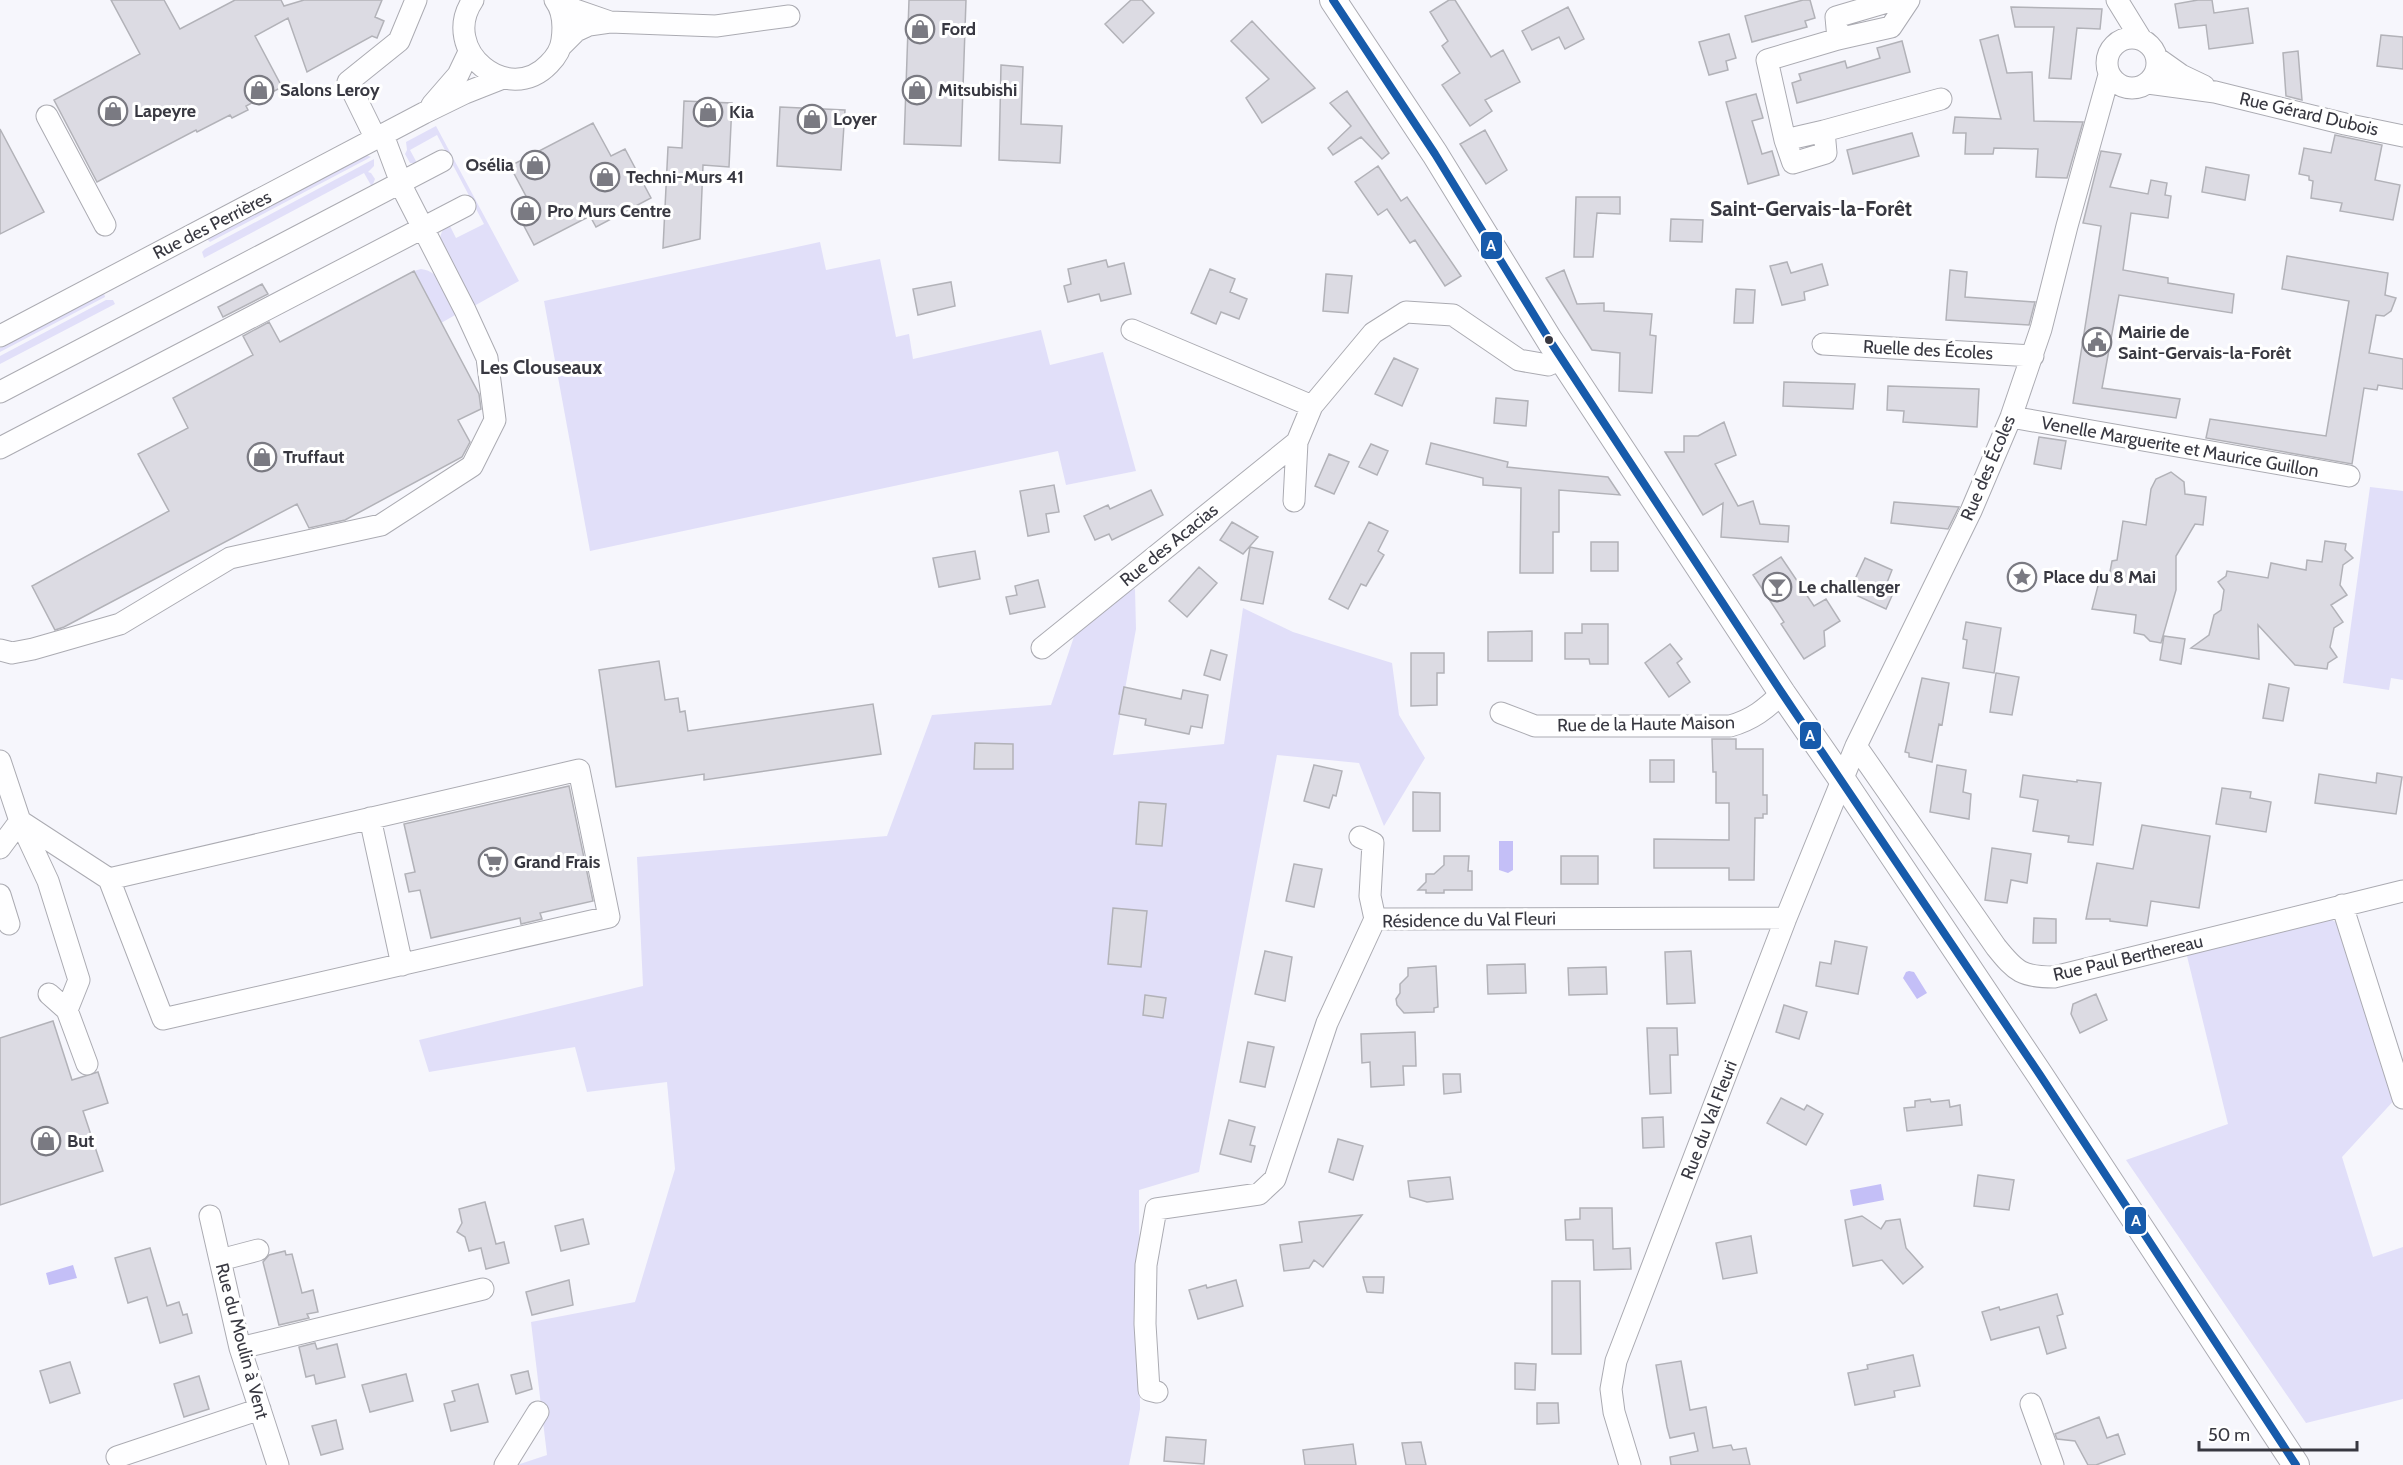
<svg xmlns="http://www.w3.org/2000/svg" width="2403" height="1465" font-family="Cabin,sans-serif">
<rect width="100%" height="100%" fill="#f6f6fc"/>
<path fill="#e1dff9" d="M436,126L519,281L474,306L440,242C440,234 442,229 449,224L456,238L484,224L437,135L410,150L417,163H410L405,154L407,150L406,142Z
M366,155L371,157L210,242L207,239Z
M374,159V166L368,172L371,173L375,179L372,187L364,173L204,258L202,252L205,249Z
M820,242L826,270L880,259L896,337L909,334L913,359L1041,330L1050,365L1103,352L1136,471L1066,485L1058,451L590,551L544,301Z
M421,269C442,271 448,297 457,314L441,323L414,271Z
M104,293L105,297L0,352V348Z
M106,300H113L115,304L0,364V356Z
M2370,487L2403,491V680L2391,678L2389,690L2343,683Z
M1135,589L1136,629L1113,755L1224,744L1243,608L1293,632L1392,663L1399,715L1425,758L1384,826L1359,763L1277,755L1199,1172L1139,1190L1140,1409L1129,1465H517L547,1455L531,1322L635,1302L675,1169L667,1082L587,1092L575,1047L429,1072L419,1040L643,986L637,857L887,836L932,715L1051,705L1086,601Z
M2328,918L2344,926L2398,1096L2342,1157L2373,1257L2403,1247V1399L2306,1423L2126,1160L2228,1124L2186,952Z"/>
<path fill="#c4bff7" d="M1499,841H1513V870L1508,873L1499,870Z
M1909,971L1914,972L1927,993L1917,999L1903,978L1906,972Z
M1881,1184L1884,1200L1853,1206L1850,1190Z
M73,1265L77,1278L49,1285L46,1273Z"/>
<path fill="#dcdbe3" stroke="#b2b2b8" stroke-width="1.5" d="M111,0H164L180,29L235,0H281L284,6L304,0H382L375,17L384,21L377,38L372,36L307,72L288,18L255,36L282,87L246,106L248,110L232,118L230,115L197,132L196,130L97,182L54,100L140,54Z
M909,0H966L961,146L904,144Z
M1131,0H1142L1154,13L1123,43L1105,24Z
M1449,0H1455L1491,57L1503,50L1520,82L1485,100L1492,111L1470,126L1442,85L1460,73L1442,46L1448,41L1430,12Z
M1803,0H1810L1815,18L1805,21L1807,27L1752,42L1745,16Z
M2198,0H2212L2214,13L2248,8L2253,43L2209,49L2206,25L2179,28L2175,4Z
M1568,7L1584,39L1565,49L1559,37L1532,50L1522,31Z
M2011,7L2102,9L2100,29L2077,28L2071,79L2049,78L2054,27H2015Z
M1252,21L1315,88L1262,123L1246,98L1269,79L1231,41Z
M1729,34L1736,58L1726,61L1728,70L1709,75L1699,42Z
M1998,35L2007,73L2032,72L2034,121L2083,122L2067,178L2036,177L2038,149L1994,148L1993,154H1965L1966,133H1953L1955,117L2001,119L1980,40Z
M2381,35L2403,37V69L2377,66Z
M1902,41L1910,72L1797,103L1792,83L1801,80L1799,74L1845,61L1847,68L1880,58L1877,48Z
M2298,51L2302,100L2286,96L2283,53Z
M1001,65L1023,67L1021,124L1062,126L1060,163L999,160Z
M1347,91L1389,153L1382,159L1361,137L1333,155L1328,148L1351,126L1330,103Z
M1756,94L1763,118L1752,121L1762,154L1772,151L1779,175L1748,184L1726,102Z
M684,101L732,103L729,167L703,165L700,239L663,248L668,147L682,148Z
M780,107L845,110L841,170L777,166Z
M593,123L611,156L625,149L651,198L596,227L590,216L534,245L514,207L528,200L510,166Z
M0,129L44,212L0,234Z
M1485,130L1507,170L1486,184L1460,144Z
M1912,133L1919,156L1853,174L1847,150Z
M2335,135L2382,145L2375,180L2400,185L2393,220L2340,211L2342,203L2311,198L2313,181L2309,180V176L2299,174L2304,148L2331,153Z
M2101,151L2121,154L2110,187L2148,194L2151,180L2167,183L2165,195L2171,196L2168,218L2131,213L2123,270L2168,278V283L2234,294L2232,313L2119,295L2102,388L2180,399L2176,418L2073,403L2101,226L2083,223Z
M1378,166L1401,201L1407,197L1461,276L1445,286L1415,240L1410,243L1387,209L1378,215L1355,182Z
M2206,167L2249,175L2245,200L2202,192Z
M1576,197H1620V214L1597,213L1593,257H1574Z
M1671,219L1703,220L1702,242L1670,241Z
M2287,256L2388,273L2385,295L2396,298L2391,311L2384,316L2376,315L2369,353L2403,359V389L2378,385L2377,390L2364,388L2352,464L2206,438L2210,419L2326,436L2349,301L2282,289Z
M1106,260L1108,267L1124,263L1131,294L1101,301L1099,294L1068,302L1064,286L1071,284L1068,269Z
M1787,262L1791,273L1822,264L1828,285L1804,292L1805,300L1782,305L1770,266Z
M1210,269L1235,279L1230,292L1247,299L1239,319L1221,312L1216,324L1191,313Z
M1564,270L1577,304L1604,303V311L1652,314L1650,335L1656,336L1652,393L1619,391L1620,353L1592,350L1546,278Z
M1950,270L1967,272L1965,297L2035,302L2029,325L1946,320Z
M414,271L479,394L481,409L458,420L470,442L462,457L345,520L309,528L297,504L64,627L55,630L32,586L169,511L138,454L188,428L173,398L253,355L243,336L269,322L280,342Z
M1326,274L1352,276L1348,313L1323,311Z
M951,282L955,306L918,315L913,289Z
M262,284L268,294L223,317L218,307Z
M1736,289L1755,290L1753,323H1734Z
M1394,358L1418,369L1402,406L1375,394Z
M1784,382L1855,384L1853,409L1783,406Z
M1888,386L1979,389L1977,427L1903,422L1904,411L1887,410Z
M1496,398L1528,401L1526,426L1494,423Z
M1724,422L1736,455L1715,464L1738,506L1753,501L1760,524L1789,526L1788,542L1721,537L1723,503L1703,515L1665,452H1684V436H1698Z
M2039,437L2066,441L2061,469L2034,464Z
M1431,443L1508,462L1507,467L1608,477L1620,495L1559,490V532H1553V573H1520L1521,488L1483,485V478L1426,464Z
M1371,444L1388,451L1377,475L1359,467Z
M1329,454L1349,462L1334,494L1315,486Z
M2171,472L2184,482L2185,494L2206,497L2203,525L2195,524L2176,556V590L2161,643L2150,641L2144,635L2134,633L2136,615L2092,609L2101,574L2109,577L2112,561L2117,560L2123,521L2146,525L2151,489L2156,479Z
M1054,485L1059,512L1046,514L1049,532L1028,536L1020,491Z
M1151,490L1163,515L1112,540L1109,534L1095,540L1084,516L1108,505L1110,509Z
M1894,502L1959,507L1948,529L1891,523Z
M1232,522L1258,537L1243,554L1220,540Z
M1369,522L1388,531L1378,551L1384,555L1366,586L1361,584L1348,609L1329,599Z
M2325,541L2346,544L2345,550L2353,558L2343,565L2340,585L2347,595L2331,605L2343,622L2334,628L2330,647L2337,657L2328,663L2327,669L2295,665L2258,625L2259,659L2191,648L2209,635L2214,615L2221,610L2224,590L2218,582L2226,576L2227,571L2268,578L2271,563L2306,570L2307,560L2322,562Z
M1591,542H1618V571H1591Z
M1250,547L1273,552L1263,604L1241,600Z
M975,551L980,579L939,587L933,558Z
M1781,557L1814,606L1826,599L1840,621L1824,631L1825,646L1804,659L1781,624L1784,622L1753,575Z
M1865,558L1892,570L1886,585L1895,589L1886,609L1849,592Z
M1199,567L1217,583L1187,617L1169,601Z
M1038,580L1045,607L1010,614L1006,597L1017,595L1015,586Z
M1966,622L2001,628L1994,673L1963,668L1967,640L1963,639Z
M1582,624H1608V664H1590L1589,659H1565V633H1582Z
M1532,631V661H1488V632Z
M2164,636L2185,639L2181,664L2160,660Z
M1670,644L1682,659L1677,663L1690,682L1669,697L1645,663Z
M1211,650L1227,655L1220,680L1204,675Z
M1411,653H1444V673H1437V705L1411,706Z
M659,661L665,700L678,698L680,712L685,711L688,731L873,704L881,754L704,780V774L616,787L599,670Z
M1996,673L2019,677L2012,715L1990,712Z
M1922,678L1949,683L1942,725L1939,724L1932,762L1909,757V753L1905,752Z
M2269,684L2289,688L2283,721L2263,718Z
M1124,687L1181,699L1183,690L1208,695L1202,728L1191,726L1189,734L1145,725L1146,719L1119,714Z
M1712,739H1736V749H1763V795H1767V814H1763V818H1755L1754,880H1729V868H1654V839L1729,840V803H1716V772H1713Z
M975,743L1013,744V769H974Z
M1650,760H1674V782H1650Z
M1314,765L1342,771L1336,796L1333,795L1329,808L1304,801Z
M1937,765L1966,770L1963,792L1971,794L1969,819L1930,812Z
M2377,773L2402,777L2396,814L2315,803L2319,774L2376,783Z
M2023,775L2077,782V780L2101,783L2093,845L2068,842L2069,836L2033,831L2038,800L2020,797Z
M569,786L593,901L540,913L542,919L521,924L520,918L431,938L420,890L409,892L405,874L415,872L404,824Z
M2222,788L2251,792L2250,798L2271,802L2266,832L2216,824Z
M1413,792L1440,793V831H1413Z
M1139,802L1166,804L1162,846L1136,844Z
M2142,825L2210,836L2199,908L2151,901L2147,926L2110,921V919H2086L2097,863L2133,869Z
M1992,848L2031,854L2027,883L2011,880L2007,903L1985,900Z
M1444,856H1469L1468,871H1472V890H1444V893H1426V890H1418L1426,882V874H1434L1444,865Z
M1561,856H1598V884H1561Z
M1294,864L1322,869L1314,907L1286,901Z
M1113,908L1147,911L1141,967L1108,964Z
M2034,918L2056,919V943H2033Z
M1835,941L1867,947L1858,994L1816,986L1820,962L1831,964Z
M1265,951L1292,957L1285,1001L1255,994Z
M1691,951L1695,1003L1667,1004L1665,952Z
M1525,964L1526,993L1488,994L1487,965Z
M1436,966L1438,1007L1434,1008V1012L1404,1013L1397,1005L1396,999L1400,993V984L1408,976V968Z
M1606,967L1607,994L1569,995L1568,968Z
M2096,994L2107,1020L2080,1033L2071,1014L2073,1004Z
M1145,995L1166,998L1163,1018L1143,1015Z
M1784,1005L1807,1012L1799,1039L1776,1032Z
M53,1021L72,1080L98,1072L108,1103L83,1111L103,1171L0,1205V1038Z
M1647,1028H1677L1678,1055H1670L1671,1093L1650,1094Z
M1415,1032L1416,1066H1403L1404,1085L1371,1087L1370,1062L1362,1063L1361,1034Z
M1248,1042L1274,1047L1265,1087L1240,1082Z
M1443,1074H1460L1461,1092L1444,1094Z
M1781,1098L1804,1110L1807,1105L1823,1114L1806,1145L1767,1123Z
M1930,1099L1931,1102L1949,1100L1950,1107L1960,1105L1962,1125L1907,1131L1904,1108L1915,1107V1101Z
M1663,1117L1664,1147L1643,1148L1642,1118Z
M1229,1120L1255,1127L1250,1145L1255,1146L1251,1162L1220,1154Z
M1338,1139L1363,1146L1353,1180L1329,1172Z
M1978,1175L2014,1180L2009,1210L1974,1206Z
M1450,1177L1453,1199L1427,1202L1410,1197L1408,1181Z
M485,1202L496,1244L504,1242L509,1263L486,1269L481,1248L469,1251L465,1237L457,1232L462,1223L459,1209Z
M1580,1208H1612L1613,1249L1630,1248L1631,1269L1594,1270L1593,1240H1566L1565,1220L1580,1219Z
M1362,1215L1323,1267L1314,1260L1309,1268L1284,1271L1280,1245L1302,1242L1299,1222Z
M1862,1216L1881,1229L1886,1221L1900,1219L1906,1248L1923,1267L1903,1284L1882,1260L1853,1266L1845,1220Z
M583,1219L589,1244L561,1251L555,1226Z
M1751,1236L1757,1273L1723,1279L1716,1243Z
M150,1248L167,1306L179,1302L183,1315L187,1314L192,1333L160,1343L147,1297L128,1303L115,1258Z
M285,1251L286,1255L292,1254L302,1293L313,1290L318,1312L307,1314L309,1318L279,1325L263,1262L269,1255Z
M1363,1277H1384L1383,1293L1367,1292Z
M569,1280L573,1305L532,1315L526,1292Z
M1236,1280L1243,1306L1198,1319L1189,1290L1206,1285L1207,1288Z
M1552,1281H1580L1581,1354H1552Z
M2057,1294L2063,1314L2057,1316L2066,1348L2047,1354L2039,1327L1991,1340L1982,1312L1999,1307L2000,1310Z
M315,1343L317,1349L337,1344L345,1377L316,1384L314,1375L306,1377L299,1347Z
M1913,1355L1920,1386L1894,1391L1895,1397L1855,1405L1848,1373L1868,1369L1867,1365Z
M1681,1361L1690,1410L1706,1407L1713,1448L1731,1445L1733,1450L1746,1448L1750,1465H1671L1670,1457L1698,1451L1694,1433L1670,1438L1667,1427L1656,1365Z
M70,1362L80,1393L50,1403L40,1371Z
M1515,1363L1536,1364L1535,1390L1515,1389Z
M528,1371L532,1389L516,1394L511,1375Z
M406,1374L413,1401L370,1412L362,1385Z
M199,1376L209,1409L184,1417L174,1384Z
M478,1384L488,1422L451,1431L444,1404L455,1401L452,1391Z
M1537,1403H1558L1559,1423L1537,1424Z
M2099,1417L2107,1438L2118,1434L2125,1454L2096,1465H2088L2075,1441L2057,1439L2055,1434Z
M336,1420L343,1449L321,1455L312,1426Z
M1166,1437L1206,1440L1204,1464L1164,1461Z
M1421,1442L1426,1465H1406L1402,1443Z
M1353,1444L1356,1465H1305L1303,1450Z"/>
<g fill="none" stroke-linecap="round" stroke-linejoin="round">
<g stroke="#ababb2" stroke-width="23">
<path id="minor" d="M473,0C439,50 508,107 549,64C556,57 561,49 562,40C564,26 564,12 555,0
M1894,0L1836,17L1838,39L1891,27L1909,0
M2117,0L2141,39
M558,4L610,22
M2107 63a25 25 0 1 1 50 0a25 25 0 1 1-50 0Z
M562,45L576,31L589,25L610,22L716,26L789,16
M2157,58L2181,75L2204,86
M2148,83L2215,92L2345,124L2403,136
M432,105L458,75L469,52
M47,116L105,225
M1824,131L1941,99
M376,139L348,82L399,41L416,0
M1785,140L1824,131L1826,153L1793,163L1785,140L1767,60L1838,39
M1132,330L1312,406
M0,336L424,113L465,93L503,78
M1823,344L2033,356
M0,392L442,161
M2011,417L2349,476
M0,448L465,206
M1294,501L1297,442L1312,406L1373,333L1406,312L1453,315L1519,360L1548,365L1562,359
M1042,648L1297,442
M0,650L12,653L33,649L120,624L230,558L381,525L472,466L495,420L487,358L465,310L404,191L383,135
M1501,713L1535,726H1730C1752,720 1766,709 1782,693
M1856,746L1996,947C2016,972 2022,977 2054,977L2403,891
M0,761L20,821L48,881L79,980L67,1010
M370,818L402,965
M20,821L109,879L163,1019L609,917L579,770L109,879
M1360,837L1373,843L1370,896L1375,919
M0,848L20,821
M0,895L9,924
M2342,905L2403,1098
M49,994L67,1010L87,1064
M210,1216L240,1348L278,1465
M220,1260L258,1250
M240,1348L483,1289
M1157,1392L1149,1390L1145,1324L1146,1265L1156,1209L1259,1194L1275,1179L1327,1023L1375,919L1786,918
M2031,1404L2053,1465
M117,1457L260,1409
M505,1465L538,1412
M1630,1465L1614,1412L1611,1389L1616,1361L1786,918L1856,746L1971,511L2011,417L2041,329L2067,226L2109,75"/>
</g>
<g stroke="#ababb2" stroke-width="28">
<path id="major" d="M1333,0L1435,154L1550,341L1782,693L1843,781L2040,1075L2296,1465"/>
</g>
<use href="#minor" stroke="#fefeff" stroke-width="21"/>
<use href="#major" stroke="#fefeff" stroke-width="26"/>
<g stroke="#fff" stroke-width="12">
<path id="bus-1" d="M1333,0L1435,154L1550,341L1782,693L2040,1075L2296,1465"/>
</g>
<use href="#bus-1" stroke="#175bab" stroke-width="8"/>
</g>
<defs>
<g id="shop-ring" transform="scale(1.5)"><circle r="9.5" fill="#fff" stroke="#7a7a82" stroke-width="1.5"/><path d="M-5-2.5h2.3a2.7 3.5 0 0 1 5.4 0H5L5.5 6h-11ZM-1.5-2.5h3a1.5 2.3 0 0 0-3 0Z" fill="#7a7a82"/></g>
<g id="civic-ring" transform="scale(1.5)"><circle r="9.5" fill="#fff" stroke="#7a7a82" stroke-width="1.5"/><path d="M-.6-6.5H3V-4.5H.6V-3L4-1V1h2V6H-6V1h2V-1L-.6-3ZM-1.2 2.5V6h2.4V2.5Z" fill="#7a7a82"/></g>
<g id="sight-ring" transform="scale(1.5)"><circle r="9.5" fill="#fff" stroke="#7a7a82" stroke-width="1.5"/><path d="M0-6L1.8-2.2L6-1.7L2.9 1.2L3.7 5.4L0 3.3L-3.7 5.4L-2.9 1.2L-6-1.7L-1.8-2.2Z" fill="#7a7a82"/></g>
<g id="bar-ring" transform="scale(1.5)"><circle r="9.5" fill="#fff" stroke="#7a7a82" stroke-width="1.5"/><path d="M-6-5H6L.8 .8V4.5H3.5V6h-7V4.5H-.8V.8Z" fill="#7a7a82"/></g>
<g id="supermarket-ring" transform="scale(1.5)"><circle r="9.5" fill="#fff" stroke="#7a7a82" stroke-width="1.5"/><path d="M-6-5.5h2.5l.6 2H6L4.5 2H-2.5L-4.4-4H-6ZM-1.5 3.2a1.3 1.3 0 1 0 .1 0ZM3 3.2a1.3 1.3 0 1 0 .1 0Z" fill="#7a7a82"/></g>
</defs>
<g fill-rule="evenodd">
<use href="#shop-ring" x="920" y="29"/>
<use href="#shop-ring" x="259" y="90"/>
<use href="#shop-ring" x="917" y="90"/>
<use href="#shop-ring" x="113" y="111"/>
<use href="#shop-ring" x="708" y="112"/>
<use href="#shop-ring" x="812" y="119"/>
<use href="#shop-ring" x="535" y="165"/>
<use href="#shop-ring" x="605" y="177"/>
<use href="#shop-ring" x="526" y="211"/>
<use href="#civic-ring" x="2097" y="342"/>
<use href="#shop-ring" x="262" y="457"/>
<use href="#sight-ring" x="2022" y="577"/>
<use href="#bar-ring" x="1777" y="587"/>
<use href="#supermarket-ring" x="493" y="862"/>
<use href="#shop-ring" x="46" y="1141"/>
</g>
<circle fill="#383841" stroke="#fff" stroke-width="2" cx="1549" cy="340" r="5"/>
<g text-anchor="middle" stroke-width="6" stroke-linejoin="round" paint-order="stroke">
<g font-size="18" font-weight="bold" fill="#383841" stroke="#fff" text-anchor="start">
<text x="941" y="35">Ford</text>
<text x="280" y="96">Salons Leroy</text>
<text x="938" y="96">Mitsubishi</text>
<text x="134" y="117">Lapeyre</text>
<text x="729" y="118">Kia</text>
<text x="833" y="125">Loyer</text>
<text x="514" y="171" text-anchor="end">Osélia</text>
<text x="626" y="183">Techni-Murs 41</text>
<text x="547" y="217">Pro Murs Centre</text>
<text x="2118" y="338">Mairie de<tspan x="2118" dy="21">Saint-Gervais-la-Forêt</tspan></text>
<text x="283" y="463">Truffaut</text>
<text x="2043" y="583">Place du 8 Mai</text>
<text x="1798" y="593">Le challenger</text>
<text x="514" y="868">Grand Frais</text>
<text x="67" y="1147">But</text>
</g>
<g font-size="18" fill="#383841" stroke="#fff">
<text transform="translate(2309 114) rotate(13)" y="6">Rue Gérard Dubois</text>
<text transform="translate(212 225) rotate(-27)" y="6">Rue des Perrières</text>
<text transform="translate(1928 350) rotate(3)" y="6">Ruelle des Écoles</text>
<text transform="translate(2180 447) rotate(10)" y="6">Venelle Marguerite et Maurice Guillon</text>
<text transform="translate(1988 468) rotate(-67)" y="6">Rue des Écoles</text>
<text transform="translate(1169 545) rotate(-39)" y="6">Rue des Acacias</text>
<text transform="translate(1646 724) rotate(-1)" y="6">Rue de la Haute Maison</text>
<text transform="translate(1469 920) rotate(-1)" y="6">Résidence du Val Fleuri</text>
<text transform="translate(2128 958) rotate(-13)" y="6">Rue Paul Berthereau</text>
<text transform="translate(1709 1120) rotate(-69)" y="6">Rue du Val Fleuri</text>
<text transform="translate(242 1341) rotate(75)" y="6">Rue du Moulin à Vent</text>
</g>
<g font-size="20" font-weight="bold" fill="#383841" stroke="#fff">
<text x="541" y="374">Les Clouseaux</text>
</g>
<g font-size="21" font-weight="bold" fill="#383841" stroke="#fff">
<text x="1811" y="216">Saint-Gervais-la-Forêt</text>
</g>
</g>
<g stroke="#fff" stroke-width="2">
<rect x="1480" y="231" width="23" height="29" rx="6" fill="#175bab"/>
<rect x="1799" y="721" width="23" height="29" rx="6" fill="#175bab"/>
<rect x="2124" y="1206" width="23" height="29" rx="6" fill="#175bab"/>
</g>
<g font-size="16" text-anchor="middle" font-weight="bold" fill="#fff">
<text x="1491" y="251">A</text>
<text x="1810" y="741">A</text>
<text x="2136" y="1226">A</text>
</g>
<path d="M2199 1441v9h158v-9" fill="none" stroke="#383841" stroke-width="3"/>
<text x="2208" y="1441" font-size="18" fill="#383841" stroke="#ffffff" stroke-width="4.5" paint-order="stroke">50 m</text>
</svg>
